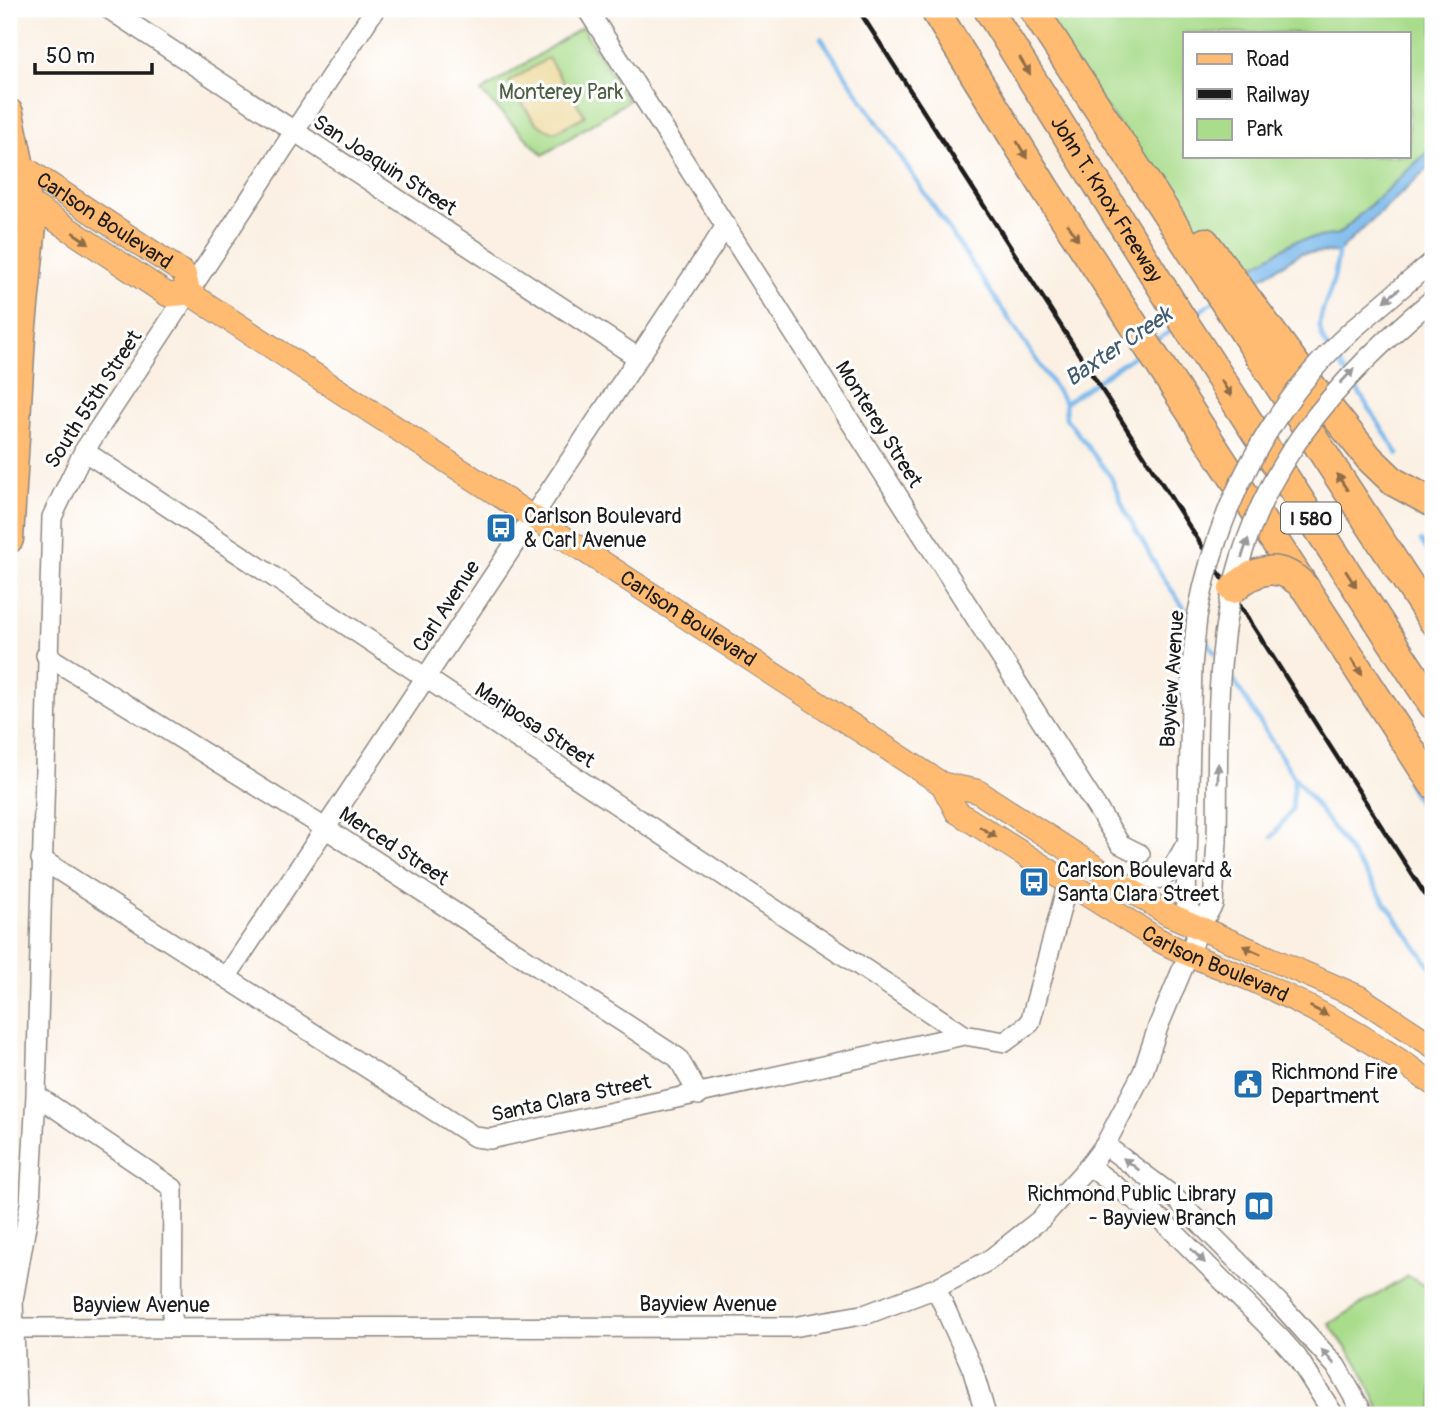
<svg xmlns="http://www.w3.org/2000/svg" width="1442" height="1424" font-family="Pangolin,sans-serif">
<rect width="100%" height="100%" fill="#fff"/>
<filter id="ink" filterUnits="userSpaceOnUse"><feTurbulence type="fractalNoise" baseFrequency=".0143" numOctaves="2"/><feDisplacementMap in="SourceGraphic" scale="14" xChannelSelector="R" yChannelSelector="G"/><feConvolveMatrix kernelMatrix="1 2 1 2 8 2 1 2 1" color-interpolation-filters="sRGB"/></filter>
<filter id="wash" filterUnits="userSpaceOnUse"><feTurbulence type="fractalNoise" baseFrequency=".00686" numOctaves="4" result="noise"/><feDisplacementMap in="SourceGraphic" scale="28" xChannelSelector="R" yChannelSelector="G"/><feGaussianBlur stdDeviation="1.57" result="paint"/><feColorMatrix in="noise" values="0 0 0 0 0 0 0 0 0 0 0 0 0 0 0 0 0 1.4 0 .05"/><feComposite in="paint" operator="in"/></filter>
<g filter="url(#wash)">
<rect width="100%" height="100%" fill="#fbf0e3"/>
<path fill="#a9dc8b" stroke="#627c54" stroke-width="2" fill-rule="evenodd" d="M1033,9H1433V147L1339,234L1295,241L1233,279ZM1185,33H1409V156H1185Z
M582,27L628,101L543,155L481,92Z
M1408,1276L1433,1291V1415H1382L1360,1367L1329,1324Z"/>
<path fill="#eeda9e" stroke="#857b5d" stroke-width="2" d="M548,58L585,116L555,132C533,130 521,99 509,82Z"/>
<path fill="#77b7eb" stroke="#4a6a84" stroke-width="2" d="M1433,147V164L1338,252L1301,253L1250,285L1242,273L1295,241L1339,234Z"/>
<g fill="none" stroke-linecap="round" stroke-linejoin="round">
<path stroke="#77b7eb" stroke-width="4.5" d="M821,38L1065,403
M1192,317L1213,302
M1157,340L1176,327
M1328,348C1311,324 1325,309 1332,285C1336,273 1337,259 1339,247
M1141,351L1065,403L1066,418L1111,477L1125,511L1162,576L1191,618
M1333,355L1346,373
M1353,383L1398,454
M1421,541L1433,559
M1202,634L1215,653
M1228,671L1294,777L1292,810L1272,837
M1295,778C1344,839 1386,906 1433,970
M1407,781L1433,829"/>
</g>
</g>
<g filter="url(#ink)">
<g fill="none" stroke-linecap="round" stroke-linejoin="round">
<g stroke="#8c8680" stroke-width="22">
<path id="minor" d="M109,9L637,357
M587,9L1120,844L1140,854
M1352,330L1433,261
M84,451L964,1035
M1197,617L1192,666L1186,902L1200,927
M46,655L325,828L678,1058L699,1095
M41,859L475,1137L490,1139L964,1035L1005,1042L1030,1023L1068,882
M1123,887C1164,872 1160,892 1185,846
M227,976L726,226
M36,1095L173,1188L172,1328
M1105,1145L1173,1196L1279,1303L1336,1366L1364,1415
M1089,1166L1163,1221L1281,1339L1297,1357L1334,1415
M936,1288L972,1368L986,1415
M12,1328L793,1327L867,1314L936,1288L988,1261L1041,1219L1089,1166L1105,1145L1143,1072L1158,1027L1200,927L1213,904L1217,841
M17,1415L13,1300L30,1203L36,1095L52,517L84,451L375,9"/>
</g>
<g stroke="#8c8680" stroke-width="25">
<g id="major">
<path id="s1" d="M11,159L184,273L189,293"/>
<path id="s2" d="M9,189L168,295L189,293L942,784L977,791L1168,914L1359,997L1433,1046"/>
<path id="s3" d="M942,784L957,812L1157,939C1191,958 1226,968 1261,984C1323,1012 1379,1044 1433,1084"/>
</g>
</g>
<g stroke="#8c8680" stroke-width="31">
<g id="highway">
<path d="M934,9L1046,190L1433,784"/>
<path id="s4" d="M988,9L1178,313L1433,705"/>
<path d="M1033,9L1433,621"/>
<path d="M9,113L32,225L21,336L9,539"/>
<path d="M1205,242L1316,392L1369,458L1394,482L1433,503"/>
</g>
</g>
<use href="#minor" stroke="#fff" stroke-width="19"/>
<use href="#major" stroke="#ffbb71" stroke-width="23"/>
<use href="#highway" stroke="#ffbb71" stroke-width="28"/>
<path stroke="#1c1c1c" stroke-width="4.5" d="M858,9L1433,907"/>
<g stroke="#8c8680" stroke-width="22" stroke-linecap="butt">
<path id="minor-bridge" d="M1197,617C1217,508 1270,405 1352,330
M1217,841C1218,779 1216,716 1222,655C1236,497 1316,396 1433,299"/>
</g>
<g stroke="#8c8680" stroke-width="31" stroke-linecap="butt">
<path id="highway-bridge" d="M1233,589C1258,566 1283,563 1306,589"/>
</g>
<use href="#minor-bridge" stroke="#fff" stroke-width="19"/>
<use href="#highway-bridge" stroke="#ffbb71" stroke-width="28"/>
</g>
<defs><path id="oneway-solid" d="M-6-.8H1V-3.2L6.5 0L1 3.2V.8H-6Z" transform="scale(1.75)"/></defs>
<g fill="#8e6c46">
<use href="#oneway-solid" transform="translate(1025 66) rotate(58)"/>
<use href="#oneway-solid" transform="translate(1022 150) rotate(60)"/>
<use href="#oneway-solid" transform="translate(1073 232) rotate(57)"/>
<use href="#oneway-solid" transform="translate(81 238) rotate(34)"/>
<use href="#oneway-solid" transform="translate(1226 388) rotate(57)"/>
<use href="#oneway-solid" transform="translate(1342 482) rotate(-123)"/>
<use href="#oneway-solid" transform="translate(1351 579) rotate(57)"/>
<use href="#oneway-solid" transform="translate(1357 667) rotate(57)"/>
<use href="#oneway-solid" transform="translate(988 832) rotate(32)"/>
<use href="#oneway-solid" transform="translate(1252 950) rotate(-156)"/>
<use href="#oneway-solid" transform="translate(1319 1011) rotate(27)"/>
</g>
<g fill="#999">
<use href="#oneway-solid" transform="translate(1392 295) rotate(140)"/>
<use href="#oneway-solid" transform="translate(1347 376) rotate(-47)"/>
<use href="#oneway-solid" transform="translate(1245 548) rotate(-71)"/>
<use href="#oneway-solid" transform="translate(1218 773) rotate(-89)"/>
<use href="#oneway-solid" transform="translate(1131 1164) rotate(-143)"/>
<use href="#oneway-solid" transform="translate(1198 1256) rotate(45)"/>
<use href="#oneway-solid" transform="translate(1328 1357) rotate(-131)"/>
</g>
</g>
<defs>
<g id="bus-square" transform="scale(1.575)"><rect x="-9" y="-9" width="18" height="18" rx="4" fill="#1f6fb2" stroke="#fff"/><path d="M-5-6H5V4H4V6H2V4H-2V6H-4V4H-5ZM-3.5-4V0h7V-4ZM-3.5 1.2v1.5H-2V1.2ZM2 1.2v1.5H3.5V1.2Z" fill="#fff"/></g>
<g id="civic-square" transform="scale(1.575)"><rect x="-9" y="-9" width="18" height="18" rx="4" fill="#1f6fb2" stroke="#fff"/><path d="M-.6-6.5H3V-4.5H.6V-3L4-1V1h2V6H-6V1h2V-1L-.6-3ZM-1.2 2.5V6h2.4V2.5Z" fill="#fff"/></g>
<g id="library-square" transform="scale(1.575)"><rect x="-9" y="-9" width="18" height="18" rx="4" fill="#1f6fb2" stroke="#fff"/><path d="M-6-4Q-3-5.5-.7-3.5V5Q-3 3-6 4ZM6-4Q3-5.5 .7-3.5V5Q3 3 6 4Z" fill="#fff"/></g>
</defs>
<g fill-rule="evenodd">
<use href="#bus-square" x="501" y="528"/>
<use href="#bus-square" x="1034" y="882"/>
<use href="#civic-square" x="1248" y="1084"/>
<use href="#library-square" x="1259" y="1206"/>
</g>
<g text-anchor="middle" stroke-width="6" stroke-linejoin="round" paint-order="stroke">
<rect fill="#fff" stroke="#606060" stroke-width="2" x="1281" y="502.5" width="60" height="31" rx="5"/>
<g font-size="19" font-weight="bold" fill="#1c1c1c">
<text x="1311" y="525">I 580</text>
</g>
<g font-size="21" fill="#4d5f43" stroke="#fff">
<text x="561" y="99">Monterey Park</text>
</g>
<g font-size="21" fill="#1c1c1c" stroke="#fff">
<text transform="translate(385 165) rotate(33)" y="7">San Joaquin Street</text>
<text dy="7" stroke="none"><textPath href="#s4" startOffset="224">John T. Knox Freeway</textPath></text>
<text dy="7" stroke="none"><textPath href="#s1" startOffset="112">Carlson Boulevard</textPath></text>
<text transform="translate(93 399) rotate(-57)" y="7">South 55th Street</text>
<text transform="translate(879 424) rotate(58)" y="7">Monterey Street</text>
<text transform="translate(446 606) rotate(-57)" y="7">Carl Avenue</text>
<text dy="7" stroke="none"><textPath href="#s2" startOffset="808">Carlson Boulevard</textPath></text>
<text transform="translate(1172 679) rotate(-86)" y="7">Bayview Avenue</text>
<text transform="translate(535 725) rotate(33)" y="7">Mariposa Street</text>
<text transform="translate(394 846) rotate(33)" y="7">Merced Street</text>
<text dy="7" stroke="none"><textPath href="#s3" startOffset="332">Carlson Boulevard</textPath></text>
<text transform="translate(571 1098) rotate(-12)" y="7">Santa Clara Street</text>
<text x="708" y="1311">Bayview Avenue</text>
<text x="141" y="1312">Bayview Avenue</text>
</g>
<g font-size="21" fill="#1c1c1c" stroke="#fff" text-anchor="start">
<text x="524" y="523">Carlson Boulevard<tspan x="524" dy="24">&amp; Carl Avenue</tspan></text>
<text x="1057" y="877">Carlson Boulevard &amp;<tspan x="1057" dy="24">Santa Clara Street</tspan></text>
<text x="1271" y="1079">Richmond Fire<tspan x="1271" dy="24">Department</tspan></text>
<text x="1236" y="1201" text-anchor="end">Richmond Public Library<tspan x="1236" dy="24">- Bayview Branch</tspan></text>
</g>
<g font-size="23" font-style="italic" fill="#405a6f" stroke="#fff">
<text transform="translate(1118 346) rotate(-34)" y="8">Baxter Creek</text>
</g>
</g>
<rect width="1442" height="1424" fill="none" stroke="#fff" stroke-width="35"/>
<rect x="1183" y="32" width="228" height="126" fill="#ffffff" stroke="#a4a4a4" stroke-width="2"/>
<rect x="1197" y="54" width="35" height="10" fill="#ffbb71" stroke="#a4a4a4" stroke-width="2"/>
<text x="1246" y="66" font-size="21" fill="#1c1c1c">Road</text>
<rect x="1197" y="89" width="35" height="10" fill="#1c1c1c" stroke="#a4a4a4" stroke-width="2"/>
<text x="1246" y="102" font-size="21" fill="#1c1c1c">Railway</text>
<rect x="1197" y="119" width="35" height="21" fill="#a9dc8b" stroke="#a4a4a4" stroke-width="2"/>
<text x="1246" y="136" font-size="21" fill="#1c1c1c">Park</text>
<path d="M35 63v10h117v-10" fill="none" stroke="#1c1c1c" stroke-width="3.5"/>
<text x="46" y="63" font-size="21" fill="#1c1c1c" stroke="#ffffff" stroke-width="5" paint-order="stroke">50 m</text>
</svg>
